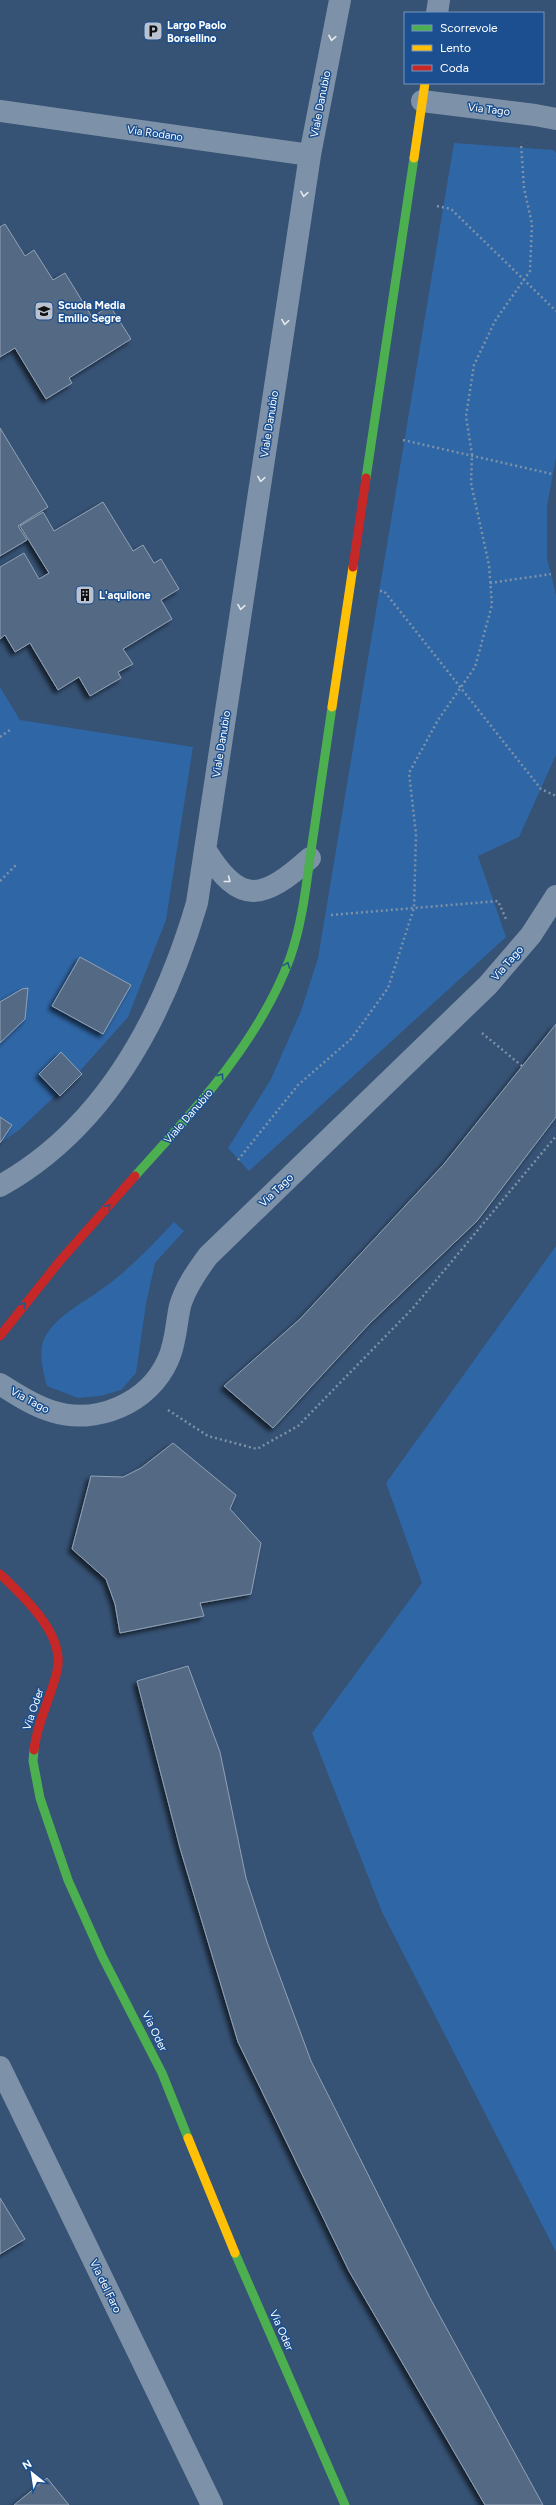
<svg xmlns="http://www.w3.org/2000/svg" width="556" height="2505" font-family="Figtree,sans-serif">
<defs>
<filter id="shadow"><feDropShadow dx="-3.5" dy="3.5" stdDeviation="2" flood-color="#0009"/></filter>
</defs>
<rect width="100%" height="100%" fill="#365274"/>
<path fill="#2f66a5" d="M454,143L553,150L556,153V458L547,506V558L556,595V755L519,837L478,856L506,937L249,1171L228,1148L271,1079L301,1011L318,958Z
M0,687L20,720L193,747L166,920L128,1017L72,1080L19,1130L0,1143Z
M174,1222L184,1231L155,1263L146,1304L136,1373L121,1390L100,1396L78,1398L47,1386C43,1371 37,1350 46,1335C59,1314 83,1303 102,1289C129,1270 151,1246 174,1222Z
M556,1246V2252L382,1912L312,1733L422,1583L386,1483Z"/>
<path fill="#526984" stroke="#92a2b6" filter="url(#shadow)" d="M5,224L25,256L34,250L53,280L65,273L92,317L110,306L131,339L69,378L72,383L46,399L15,348L0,357V227Z
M0,428L48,507L18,526L27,540L0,556Z
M103,502L133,551L143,545L154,563L161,559L179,589L161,600L172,619L123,649L133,664L118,672L121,678L90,696L79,677L58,690L30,643L15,652L5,635L0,639V567L24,553L39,579L49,573L20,526L43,512L54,531Z
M80,957L131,985L103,1034L52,1006Z
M28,988L25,1019L0,1043V1002L22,989Z
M556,1024V1117L477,1221L370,1323L273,1428L224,1386L300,1319L444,1164Z
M61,1052L82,1074L60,1096L39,1074Z
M0,1117L12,1125L0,1143Z
M173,1443L236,1495L230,1509L261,1543L251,1594L200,1603L204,1616L120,1633L115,1604L106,1579L72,1549L91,1476L123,1477L141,1468Z
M188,1666L220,1752L246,1878L267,1942L311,2061L430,2298L543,2505H485L349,2271L238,2042L180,1848L137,1681Z
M0,2198L25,2239L0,2254Z
M47,2478L69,2505H14Z"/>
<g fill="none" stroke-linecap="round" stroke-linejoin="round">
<path stroke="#7d92a8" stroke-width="2.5" stroke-dasharray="2 3" stroke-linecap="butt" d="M437,206L451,209L556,311
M403,440L552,474
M490,583L551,574
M380,591H384L541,789L556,796
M0,737L10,730
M0,881L16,865
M331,915L498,901L506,919
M482,1033L522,1066
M238,1160L298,1085L351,1039L388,988L414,908L416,834L409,773L438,720L475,667L492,605L489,565L471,483L472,455L466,416L474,365L495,321L530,271L532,224L524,188L521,143
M168,1410L208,1436L257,1449L298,1426L413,1308L556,1136"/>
<path stroke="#7d92a8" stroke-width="22" d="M437,13L439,0
M422,101L535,115L556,119
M0,111L310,155
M205,849C240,907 263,900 310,858
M0,1186C106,1127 164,1015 197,903L310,155L340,0
M0,1384C16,1394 32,1405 51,1411C96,1426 149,1403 168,1360C176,1343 176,1324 180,1306C185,1288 197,1271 208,1256L488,985L531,935L556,896
M0,2067L212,2505"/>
<path stroke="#4caf50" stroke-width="9" d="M366,478L414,158
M135,1176C194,1111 259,1042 290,958C302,924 306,887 311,851C318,803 325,755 332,707
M34,1750L33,1761L40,1798L68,1880L102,1956L162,2073L188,2138
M235,2253L345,2505"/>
<path stroke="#ffc107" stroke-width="9" d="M414,158L425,83
M332,707L353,567
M188,2138L235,2253"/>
<path stroke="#c62828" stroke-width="9" d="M353,567L366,478
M0,1336L59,1262L135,1176
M0,1574C23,1596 66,1635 57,1671C51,1698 37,1722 34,1750"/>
</g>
<defs><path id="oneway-chevron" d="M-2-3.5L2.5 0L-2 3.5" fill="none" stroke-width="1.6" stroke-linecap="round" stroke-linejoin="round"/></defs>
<g stroke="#e5e9ee">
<use href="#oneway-chevron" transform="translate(332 38) rotate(101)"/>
<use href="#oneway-chevron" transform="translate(304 194) rotate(99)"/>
<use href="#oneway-chevron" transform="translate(285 322) rotate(99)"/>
<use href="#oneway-chevron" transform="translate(261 479) rotate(99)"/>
<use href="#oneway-chevron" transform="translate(241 607) rotate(99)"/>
<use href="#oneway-chevron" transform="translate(228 880) rotate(38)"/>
</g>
<g stroke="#205989">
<use href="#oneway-chevron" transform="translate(287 965) rotate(-69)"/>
<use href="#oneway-chevron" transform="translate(221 1076) rotate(-55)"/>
<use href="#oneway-chevron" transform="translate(108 1207) rotate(-49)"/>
<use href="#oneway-chevron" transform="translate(23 1305) rotate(-51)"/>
</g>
<defs>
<g id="parking-square" transform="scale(1)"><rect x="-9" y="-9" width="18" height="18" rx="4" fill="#b9c2ce" stroke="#1b4f8f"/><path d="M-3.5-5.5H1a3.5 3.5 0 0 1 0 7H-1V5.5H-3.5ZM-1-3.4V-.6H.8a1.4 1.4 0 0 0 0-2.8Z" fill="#111"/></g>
<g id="school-square" transform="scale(1)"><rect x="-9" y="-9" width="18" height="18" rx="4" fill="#b9c2ce" stroke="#1b4f8f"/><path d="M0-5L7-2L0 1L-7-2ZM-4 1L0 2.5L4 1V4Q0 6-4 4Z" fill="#111"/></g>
<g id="building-square" transform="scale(1)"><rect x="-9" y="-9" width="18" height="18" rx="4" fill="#b9c2ce" stroke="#1b4f8f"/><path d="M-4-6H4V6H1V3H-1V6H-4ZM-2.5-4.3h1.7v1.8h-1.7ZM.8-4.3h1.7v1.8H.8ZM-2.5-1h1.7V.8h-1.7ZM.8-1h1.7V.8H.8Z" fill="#111"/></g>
</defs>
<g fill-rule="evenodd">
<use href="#parking-square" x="153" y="31"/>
<use href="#school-square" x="44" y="311"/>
<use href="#building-square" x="85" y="595"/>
</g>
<g text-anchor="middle" stroke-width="3" stroke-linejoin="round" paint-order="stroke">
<g font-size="11" font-weight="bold" fill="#fff" stroke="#1b4f8f" text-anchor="start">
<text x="167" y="29">Largo Paolo<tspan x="167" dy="13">Borsellino</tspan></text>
<text x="58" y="309">Scuola Media<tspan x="58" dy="13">Emilio Segre</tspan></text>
<text x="99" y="599">L'aquilone</text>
</g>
<g font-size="11" fill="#fff" stroke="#1b4f8f">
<text transform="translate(320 104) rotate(-79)" y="4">Viale Danubio</text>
<text transform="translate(489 109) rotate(7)" y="4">Via Tago</text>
<text transform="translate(155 133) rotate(8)" y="4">Via Rodano</text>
<text transform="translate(269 424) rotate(-81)" y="4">Viale Danubio</text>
<text transform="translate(221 744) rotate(-81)" y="4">Viale Danubio</text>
<text transform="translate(507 963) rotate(-49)" y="4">Via Tago</text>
<text transform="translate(188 1116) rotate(-49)" y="4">Viale Danubio</text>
<text transform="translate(276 1190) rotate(-44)" y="4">Via Tago</text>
<text transform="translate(30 1400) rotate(28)" y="4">Via Tago</text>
<text transform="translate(33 1709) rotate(-71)" y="4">Via Oder</text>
<text transform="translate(155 2031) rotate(64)" y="4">Via Oder</text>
<text transform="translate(106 2286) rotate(64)" y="4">Via del Faro</text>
<text transform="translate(282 2330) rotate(66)" y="4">Via Oder</text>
</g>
</g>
<rect x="404" y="12" width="140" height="72" fill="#1b4f8f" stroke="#7695bc"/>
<rect x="412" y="25" width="20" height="6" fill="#4caf50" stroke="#7695bc"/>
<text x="440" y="32" font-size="12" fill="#ffffff">Scorrevole</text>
<rect x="412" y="45" width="20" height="6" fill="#ffc107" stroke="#7695bc"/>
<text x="440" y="52" font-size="12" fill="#ffffff">Lento</text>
<rect x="412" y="65" width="20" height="6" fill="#c62828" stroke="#7695bc"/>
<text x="440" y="72" font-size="12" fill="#ffffff">Coda</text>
<g transform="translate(32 2473) rotate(330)" stroke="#1b4f8f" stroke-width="3" paint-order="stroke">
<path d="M0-3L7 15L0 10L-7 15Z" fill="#ffffff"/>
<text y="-6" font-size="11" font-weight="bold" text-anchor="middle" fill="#ffffff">N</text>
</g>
</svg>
